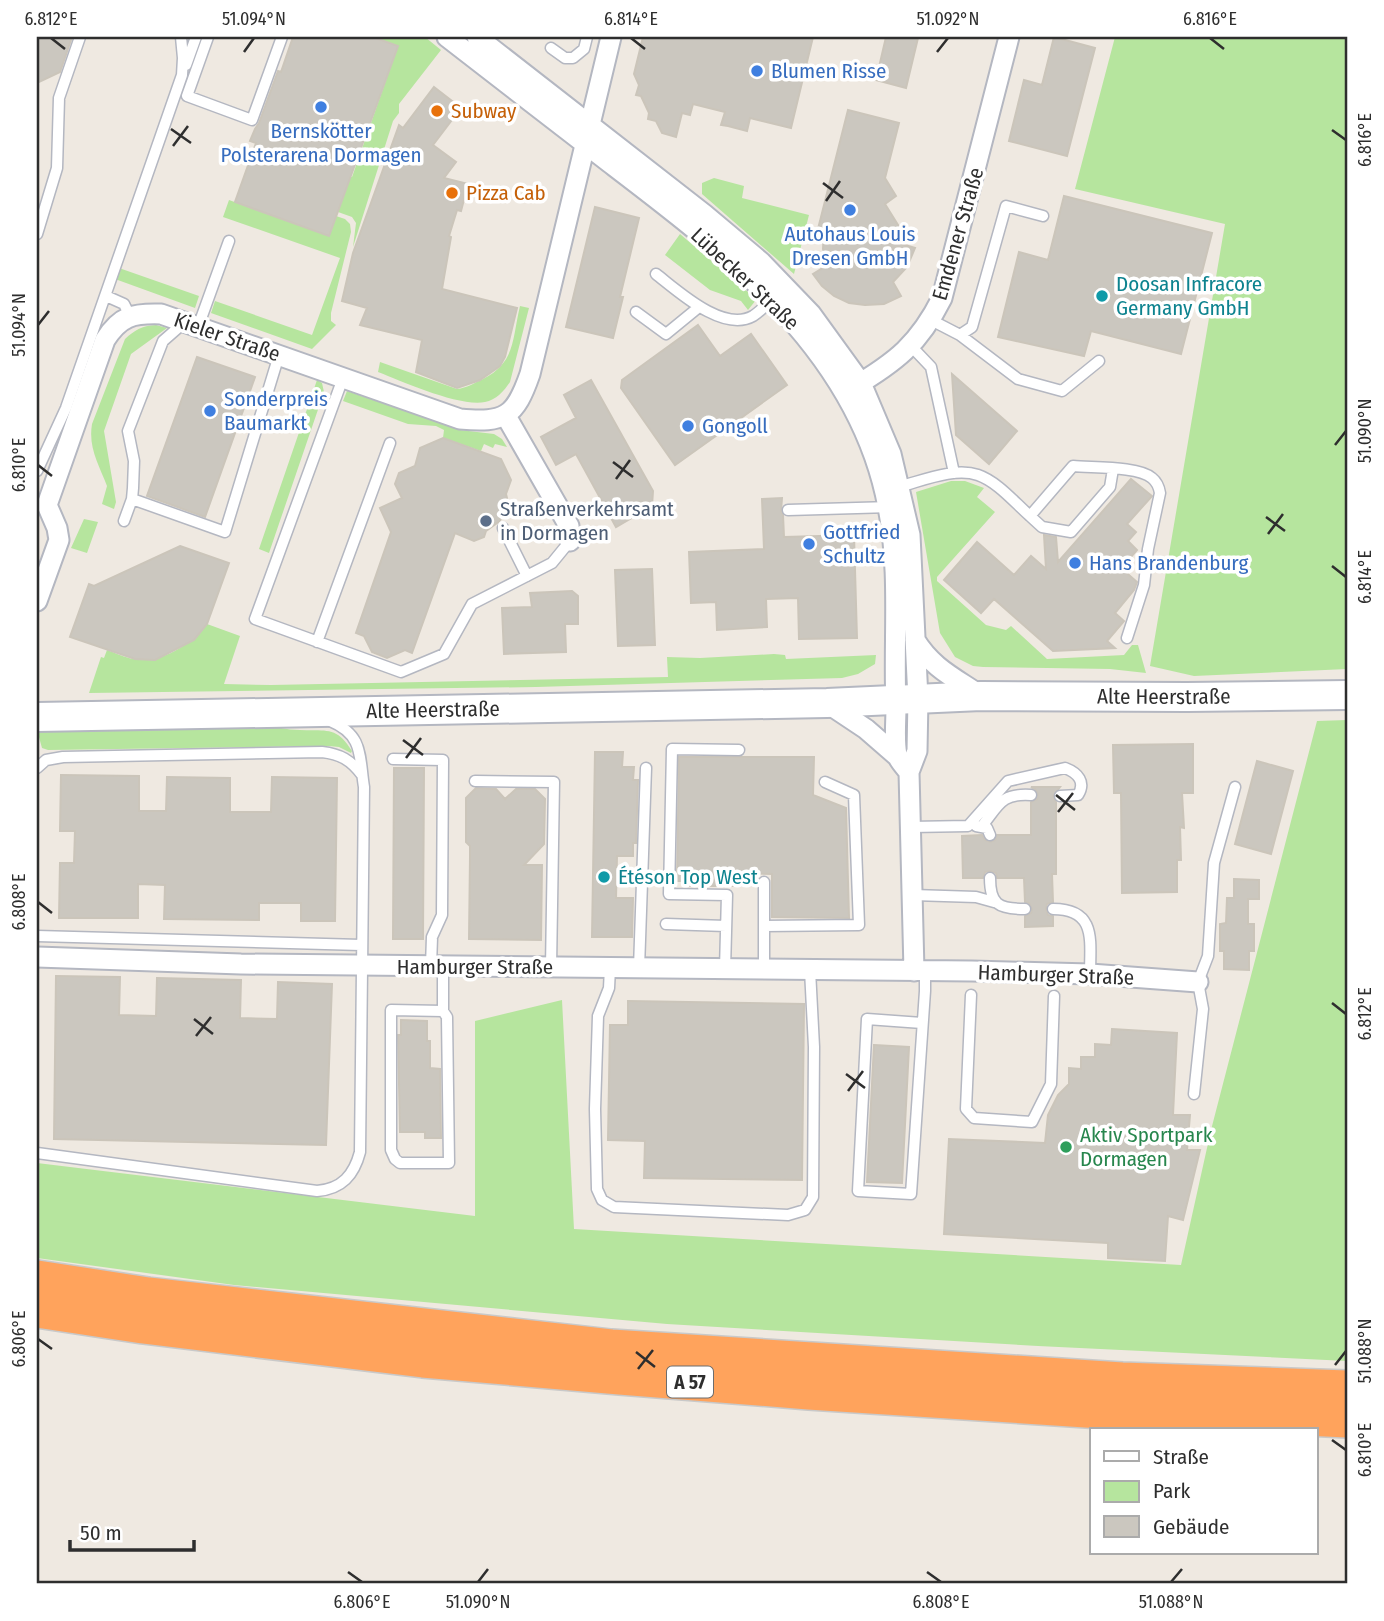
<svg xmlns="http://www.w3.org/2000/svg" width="1384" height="1621" font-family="'Fira Sans Condensed',sans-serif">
<rect width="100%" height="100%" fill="#efe9e1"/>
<path fill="#b6e59e" d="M373,37H425L441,50L399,104V113L393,121L353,247L356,223L352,217L338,212L287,154L352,177L398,46Z
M1115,37H1347V669L1194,676L1150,666L1225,224L1075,189Z
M714,178L744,186L742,198L809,215L794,274L702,194V183Z
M229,200L329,236L336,216L345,219L350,224L351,232L331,313V321L336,325L312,349L211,313L215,301L312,335L340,258L223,217Z
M680,234L748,292L756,300L748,310L741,301L710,290L665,255Z
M119,268L199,296L195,308L115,279Z
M520,306L529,308L510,382C504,391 496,400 485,402C459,407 404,382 378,372L380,362L457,389C467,388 474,383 483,379C516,362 512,339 520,306Z
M156,325L167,328L131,354L104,431L116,502L114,509L102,504L107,486C99,465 88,448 92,424L125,339C135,330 141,326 156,325Z
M317,380L322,383L324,392L269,553L259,549Z
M347,391L460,430L494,434L502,439L507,447L495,444L493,448L484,444L481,451L443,438L444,430L436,426L408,424L343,401Z
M951,481H965L984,488L977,497L995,512L937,577V581L986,625L1006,630L1011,626L1047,659L1124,655L1132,645H1138L1146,673L1110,669L983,667L973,666L955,657L940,633L916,492Z
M84,519L98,522L87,553L71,548Z
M207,624L240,636L224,684L271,685L668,677L667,657L700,658L774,654L785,655L786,659L876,655L875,664L858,674L842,678L536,687L89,693L101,657L104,658L107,650C116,653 125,658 134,659C162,664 191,644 207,624Z
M1347,720V1361L1038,1346L667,1324L234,1285L37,1258V1163L475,1216V1021L562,1000L574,1229L1181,1265L1211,1130L1317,721Z
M262,723C274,727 287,730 300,730C326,731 337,726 352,751L351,753L339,747L329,746L48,750L42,748L37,730Z"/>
<path fill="#cbc7bf" stroke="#cbc5ba" stroke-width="2" d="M37,37H72L60,72L37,83Z
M293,37H373L398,46L329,236L235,202L256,143L250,141L255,129L259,123L278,71L281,72Z
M643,37H813L791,128L750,118L747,131L728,126L721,125L725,112L693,104L690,115L682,113L676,137L662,133L656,121L648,119L649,113L641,96L636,95L639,85L634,74Z
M886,37L918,38L906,88L876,80Z
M1054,37L1095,48L1067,156L1009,141L1024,80L1042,85Z
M434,87L461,108L433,145L456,162L444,178L468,184L461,211L457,210L449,236L451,237L442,289L517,308L505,357L500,366L480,380L457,388L416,372L422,340L360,325L367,308L342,301L353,253L399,125L403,128Z
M848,110L899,123L885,178L896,196L885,204L900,228L881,238L915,248L907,267L893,282L901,296L884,304L865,305L849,303L834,296L822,286L813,274L829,264L823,249L824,230L818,229Z
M1064,196L1212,233L1181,354L1091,331L1084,356L998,337L1019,252L1048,260Z
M595,207L639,218L620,297H623L613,338L566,327Z
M698,325L720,356L751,334L787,385L675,465L621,388L622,380Z
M197,357L255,377L205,517L147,496Z
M952,374L1017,431L989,464L956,435Z
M591,380L653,491L652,506L616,527L576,454L556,465L541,437L576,418L564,395Z
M443,438L501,459L511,480L506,494L507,498L500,521L486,531L484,537L474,541L455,533L412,653L405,650L387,658L372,652L364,636L356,633L391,532L380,508L402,498L395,484L399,473L415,466L420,448Z
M1131,479L1152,496L1127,524L1136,532L1128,541L1137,550L1121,568L1137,582L1134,590L1115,613L1124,621L1107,641L1115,648L1053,651L994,599L981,613L944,580L977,542L1014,575L1031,556L1046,569L1044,535L1056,537L1058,562Z
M782,498L781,511L783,515L784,537L854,535L857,638L799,639L798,598L766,599L767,627L717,630L716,602L691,603L689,552L764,549L762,499Z
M180,546L229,563L207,624L194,640L155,660L135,659L70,637L89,584L94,586Z
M652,569L655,645L618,646L615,570Z
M572,591L578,596V624H565L566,652L504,654L502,608L532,607L530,593Z
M1193,744V793H1182L1184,828L1180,827L1181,860H1177V892L1122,893L1121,793H1114L1113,745Z
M595,752H623L622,767H634L633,780H638L636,843H633V856H617L616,898H633L632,937H592Z
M679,757H814L813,795L846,808L849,918L772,917V874L737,873L735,886H690L686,881H677Z
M1257,761L1293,771L1271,854L1235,844Z
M394,768H424L423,939H393Z
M61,775L139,776V811H166L167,777L230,778V812H271L272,777L337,778L335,921H301V903H259V920L164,919L165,885L138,884V918H59L60,863H74L75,831H60Z
M1031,787H1060L1053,796L1056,802V874H1052L1053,902L1047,904L1046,909L1048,915L1053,916V926L1025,927V916L1031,913L1032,909L1029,903L1025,902L1024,878H997L996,873L990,871L985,872L983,878H963L962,836L982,835L985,840L990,842L995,840L997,835H1031V802L1037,799L1038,794L1035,789Z
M476,788L496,789L505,799L516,789H535L545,799L544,844L524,865H542L541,940L469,939L470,857V846L466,842V798Z
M1234,879L1259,880V899H1248V924H1254V951H1249V970L1224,969V951H1220V924L1226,923L1227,898H1234Z
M56,976L120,977L119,1015L156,1016L157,978L241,980L240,1018L277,1019L278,982L332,984L326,1145L54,1139Z
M628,1001L804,1004L802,1180L644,1178L645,1141L608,1140L610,1025H628Z
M401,1020L427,1021V1041H430V1068L440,1069L441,1138H425V1132H400L398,1035H401Z
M1112,1029L1177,1033L1173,1115H1190L1187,1150H1200L1183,1220L1168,1216L1165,1261L1108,1258V1243L944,1234L949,1139L1045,1143L1048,1115L1058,1095L1069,1084V1068L1081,1069V1057H1095V1044L1111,1045Z
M874,1045L909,1047L902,1183L867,1182Z"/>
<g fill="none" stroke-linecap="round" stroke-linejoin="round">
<g stroke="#b4b7c1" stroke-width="13">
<path id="lane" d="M208,37L187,96L252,120L282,37
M551,48L565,58H573L584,49L587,37
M186,65L196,37
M37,234L57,168L59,98L80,37
M656,274C678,291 723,333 753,316C761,311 768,303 774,297
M106,296L124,304L130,316
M636,312L666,334L699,307
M931,320L960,335L1018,379L1062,391L1099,361
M198,327L229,241
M960,335L972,327L1006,206L1043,216
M911,346L931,367L954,473
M343,378L255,619L401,672L444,654L472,604L552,563L570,541
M37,471L66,408L182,75L183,58L181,37
M898,487C922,481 954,467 978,475C998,482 1015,503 1030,516L1073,466C1092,468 1139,466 1152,478C1157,482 1159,487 1160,493L1148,549L1144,585L1127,638
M132,499L225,532L279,355
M788,510L891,507
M1030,516L1042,527L1071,532L1110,487L1113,469
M124,521L132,499L133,488L134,461L128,431L163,341L179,327L181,321
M503,528L527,576
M317,642L390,443
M393,759L443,760L442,915L432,937L431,966
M37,768L46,760L63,757L322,752C340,754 351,760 362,775
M475,781L554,782L551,967
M976,826L987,828L990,835
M982,826C999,805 1001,793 1031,795
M911,827L968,826L1008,781L1065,768C1078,773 1086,782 1078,795L1060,796
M990,878C990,904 998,909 1025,909
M764,882V969
M913,895L976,897L994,902
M1053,909C1097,909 1090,941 1090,974
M666,924L726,926
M764,926L859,925L854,795L825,782
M37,936L361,945
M610,968L609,988L598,1016L595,1109L597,1189L602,1200L614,1207L788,1215L805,1210L813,1197L814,1047L810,970
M639,968L646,768
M725,969L727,895L669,894L672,749L739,750
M971,995L966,1109L974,1118L1032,1122L1051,1084L1054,996
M443,1011L391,1010V1150L395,1159L400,1163H449L447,1017L443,1011V967
M922,1023L867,1019L858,1191L911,1194L925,991V971
M1194,1094L1203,1009L1198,982L1208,956L1214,863L1235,787
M37,1153L317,1191C342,1189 354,1175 360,1152L364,787C359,756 364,735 330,721"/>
</g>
<g stroke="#b4b7c1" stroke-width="23">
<path id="street" d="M447,37C501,79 555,121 610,163C728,253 859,351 888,507C901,573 893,641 896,707C896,722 894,741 897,755C899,761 905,767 909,772
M477,37L704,214L761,262L811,314L861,383L891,454L910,535L918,699L917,751L909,772L914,971
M852,388C896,362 919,344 942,298L1009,37
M506,416L569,526L570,541
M37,601L59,540L57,528L47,505L105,340C120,316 133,313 161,314L460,419C505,423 515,417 530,374L611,37
M915,640C932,668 955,678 981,696
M827,703L866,729L897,756
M37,957L241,964L972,971L1090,974L1198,982"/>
</g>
<g stroke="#b4b7c1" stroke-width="32">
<g id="secondary">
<path id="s1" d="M37,717L827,703L981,696L1187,697L1347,695"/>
</g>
</g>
<g stroke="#c9c9c9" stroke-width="40">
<path id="highway" d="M37,1279L148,1296L611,1348L1122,1381L1347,1389
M37,1309L143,1325L423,1359L620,1376L809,1391L1117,1411L1208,1412L1347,1419"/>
</g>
<use href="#lane" stroke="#fff" stroke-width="10"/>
<use href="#street" stroke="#fff" stroke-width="19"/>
<use href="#secondary" stroke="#fff" stroke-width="28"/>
<use href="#highway" stroke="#ffa35c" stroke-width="37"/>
</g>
<path fill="none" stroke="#2e2e2e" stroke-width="2.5" d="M51,38L65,49M631,38L645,49M1210,38L1224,49M244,52L254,38M937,52L948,38M171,129L191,143M1332,130L1346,140M173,146L188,126M823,183L843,198M826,201L840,181M38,325L49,311M1335,445L1346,431M613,462L633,477M38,465L52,476M616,479L630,460M1266,517L1285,531M1268,534L1283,514M1332,566L1346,577M403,740L423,755M406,758L421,738M1056,795L1075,810M1058,812L1073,793M38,902L52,913M1332,1003L1346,1014M194,1019L213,1034M196,1036L211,1017M846,1074L865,1088M848,1091L863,1071M38,1339L52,1349M636,1352L655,1367M1335,1365L1346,1351M638,1369L653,1350M1332,1440L1346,1450M348,1572L362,1582M927,1572L941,1582M478,1582L488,1569M1171,1582L1182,1569"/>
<g fill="#3f7fe0" stroke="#fff" stroke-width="2.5">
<circle cx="757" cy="71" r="7"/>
<circle cx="321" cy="107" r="7"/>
<circle cx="850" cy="210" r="7"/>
<circle cx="210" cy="411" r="7"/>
<circle cx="688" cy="426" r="7"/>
<circle cx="809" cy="544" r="7"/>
<circle cx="1075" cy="563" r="7"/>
</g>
<g fill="#e8710a" stroke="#fff" stroke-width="2.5">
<circle cx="437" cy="111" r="7"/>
<circle cx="452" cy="193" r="7"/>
</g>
<g fill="#0f9aa8" stroke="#fff" stroke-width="2.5">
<circle cx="1102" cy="296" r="7"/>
<circle cx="604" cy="877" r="7"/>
</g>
<circle fill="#5c6f8a" stroke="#fff" stroke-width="2.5" cx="486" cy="521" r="7"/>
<circle fill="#2e9e5b" stroke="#fff" stroke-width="2.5" cx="1066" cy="1147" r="7"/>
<g text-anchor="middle" stroke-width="7" stroke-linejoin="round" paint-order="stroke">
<rect fill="#fff" stroke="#6d6d6d" stroke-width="2" x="667" y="1366.5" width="46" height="31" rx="5"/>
<g font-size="19" font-weight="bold" fill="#2e2e2e">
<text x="690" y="1389">A 57</text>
</g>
<g font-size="21" fill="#366cbe" stroke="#fff" text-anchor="start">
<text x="771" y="78">Blumen Risse</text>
<text x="321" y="138" text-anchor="middle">Bernskötter<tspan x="321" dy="24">Polsterarena Dormagen</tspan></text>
<text x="850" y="241" text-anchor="middle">Autohaus Louis<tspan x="850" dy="24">Dresen GmbH</tspan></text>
<text x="224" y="406">Sonderpreis<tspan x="224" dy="24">Baumarkt</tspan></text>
<text x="702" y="433">Gongoll</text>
<text x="823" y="539">Gottfried<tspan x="823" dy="24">Schultz</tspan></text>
<text x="1089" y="570">Hans Brandenburg</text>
</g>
<g font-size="21" fill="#c56008" stroke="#fff" text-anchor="start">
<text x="451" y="118">Subway</text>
<text x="466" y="200">Pizza Cab</text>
</g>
<g font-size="21" fill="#2e2e2e" stroke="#fff">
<text transform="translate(958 234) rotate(-74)" y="7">Emdener Straße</text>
<text transform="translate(745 279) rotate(43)" y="7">Lübecker Straße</text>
<text transform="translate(227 337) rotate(19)" y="7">Kieler Straße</text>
<text dy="7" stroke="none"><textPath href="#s1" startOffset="1127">Alte Heerstraße</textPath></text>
<text dy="7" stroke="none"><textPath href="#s1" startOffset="396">Alte Heerstraße</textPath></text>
<text x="475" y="974">Hamburger Straße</text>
<text transform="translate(1056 975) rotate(2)" y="7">Hamburger Straße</text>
</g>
<g font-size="21" fill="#0d838f" stroke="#fff" text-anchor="start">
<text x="1116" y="291">Doosan Infracore<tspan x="1116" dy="24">Germany GmbH</tspan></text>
<text x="618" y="884">Étéson Top West</text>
</g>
<g font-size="21" fill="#4e5e75" stroke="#fff" text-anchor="start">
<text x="500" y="516">Straßenverkehrsamt<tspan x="500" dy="24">in Dormagen</tspan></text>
</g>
<g font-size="21" fill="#27864d" stroke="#fff" text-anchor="start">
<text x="1080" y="1142">Aktiv Sportpark<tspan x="1080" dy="24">Dormagen</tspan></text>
</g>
</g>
<rect width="1384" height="1621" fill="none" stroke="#ffffff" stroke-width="77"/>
<rect x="1090" y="1428" width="228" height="126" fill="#ffffff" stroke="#ababab" stroke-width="2"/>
<rect x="1104" y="1451" width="35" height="10" fill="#ffffff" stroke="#ababab" stroke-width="2"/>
<text x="1153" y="1464" font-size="21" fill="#2e2e2e">Straße</text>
<rect x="1104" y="1481" width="35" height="21" fill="#b6e59e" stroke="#ababab" stroke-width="2"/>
<text x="1153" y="1498" font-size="21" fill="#2e2e2e">Park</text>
<rect x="1104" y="1516" width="35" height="21" fill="#cbc7bf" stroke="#ababab" stroke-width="2"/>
<text x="1153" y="1534" font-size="21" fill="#2e2e2e">Gebäude</text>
<path d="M70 1540v10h124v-10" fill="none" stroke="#2e2e2e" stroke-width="3.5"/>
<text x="80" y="1540" font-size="21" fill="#2e2e2e" stroke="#ffffff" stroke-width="5" paint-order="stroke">50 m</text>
<rect x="38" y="38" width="1308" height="1544" fill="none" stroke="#2e2e2e" stroke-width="2.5"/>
<g font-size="18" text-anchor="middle" fill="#2e2e2e">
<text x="51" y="25">6.812°E</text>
<text x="254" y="25">51.094°N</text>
<text x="631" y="25">6.814°E</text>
<text x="948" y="25">51.092°N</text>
<text x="1210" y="25">6.816°E</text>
<text transform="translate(1365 140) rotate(-90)" y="6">6.816°E</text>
<text transform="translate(19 325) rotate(-90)" y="6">51.094°N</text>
<text transform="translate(1365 431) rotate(-90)" y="6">51.090°N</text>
<text transform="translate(19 465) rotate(-90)" y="6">6.810°E</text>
<text transform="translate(1365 577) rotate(-90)" y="6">6.814°E</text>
<text transform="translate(19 902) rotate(-90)" y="6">6.808°E</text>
<text transform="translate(1365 1014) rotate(-90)" y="6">6.812°E</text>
<text transform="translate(19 1339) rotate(-90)" y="6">6.806°E</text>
<text transform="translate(1365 1351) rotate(-90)" y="6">51.088°N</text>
<text transform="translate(1365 1450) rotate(-90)" y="6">6.810°E</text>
<text x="362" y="1608">6.806°E</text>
<text x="478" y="1608">51.090°N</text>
<text x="941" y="1608">6.808°E</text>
<text x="1171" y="1608">51.088°N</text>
</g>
</svg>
